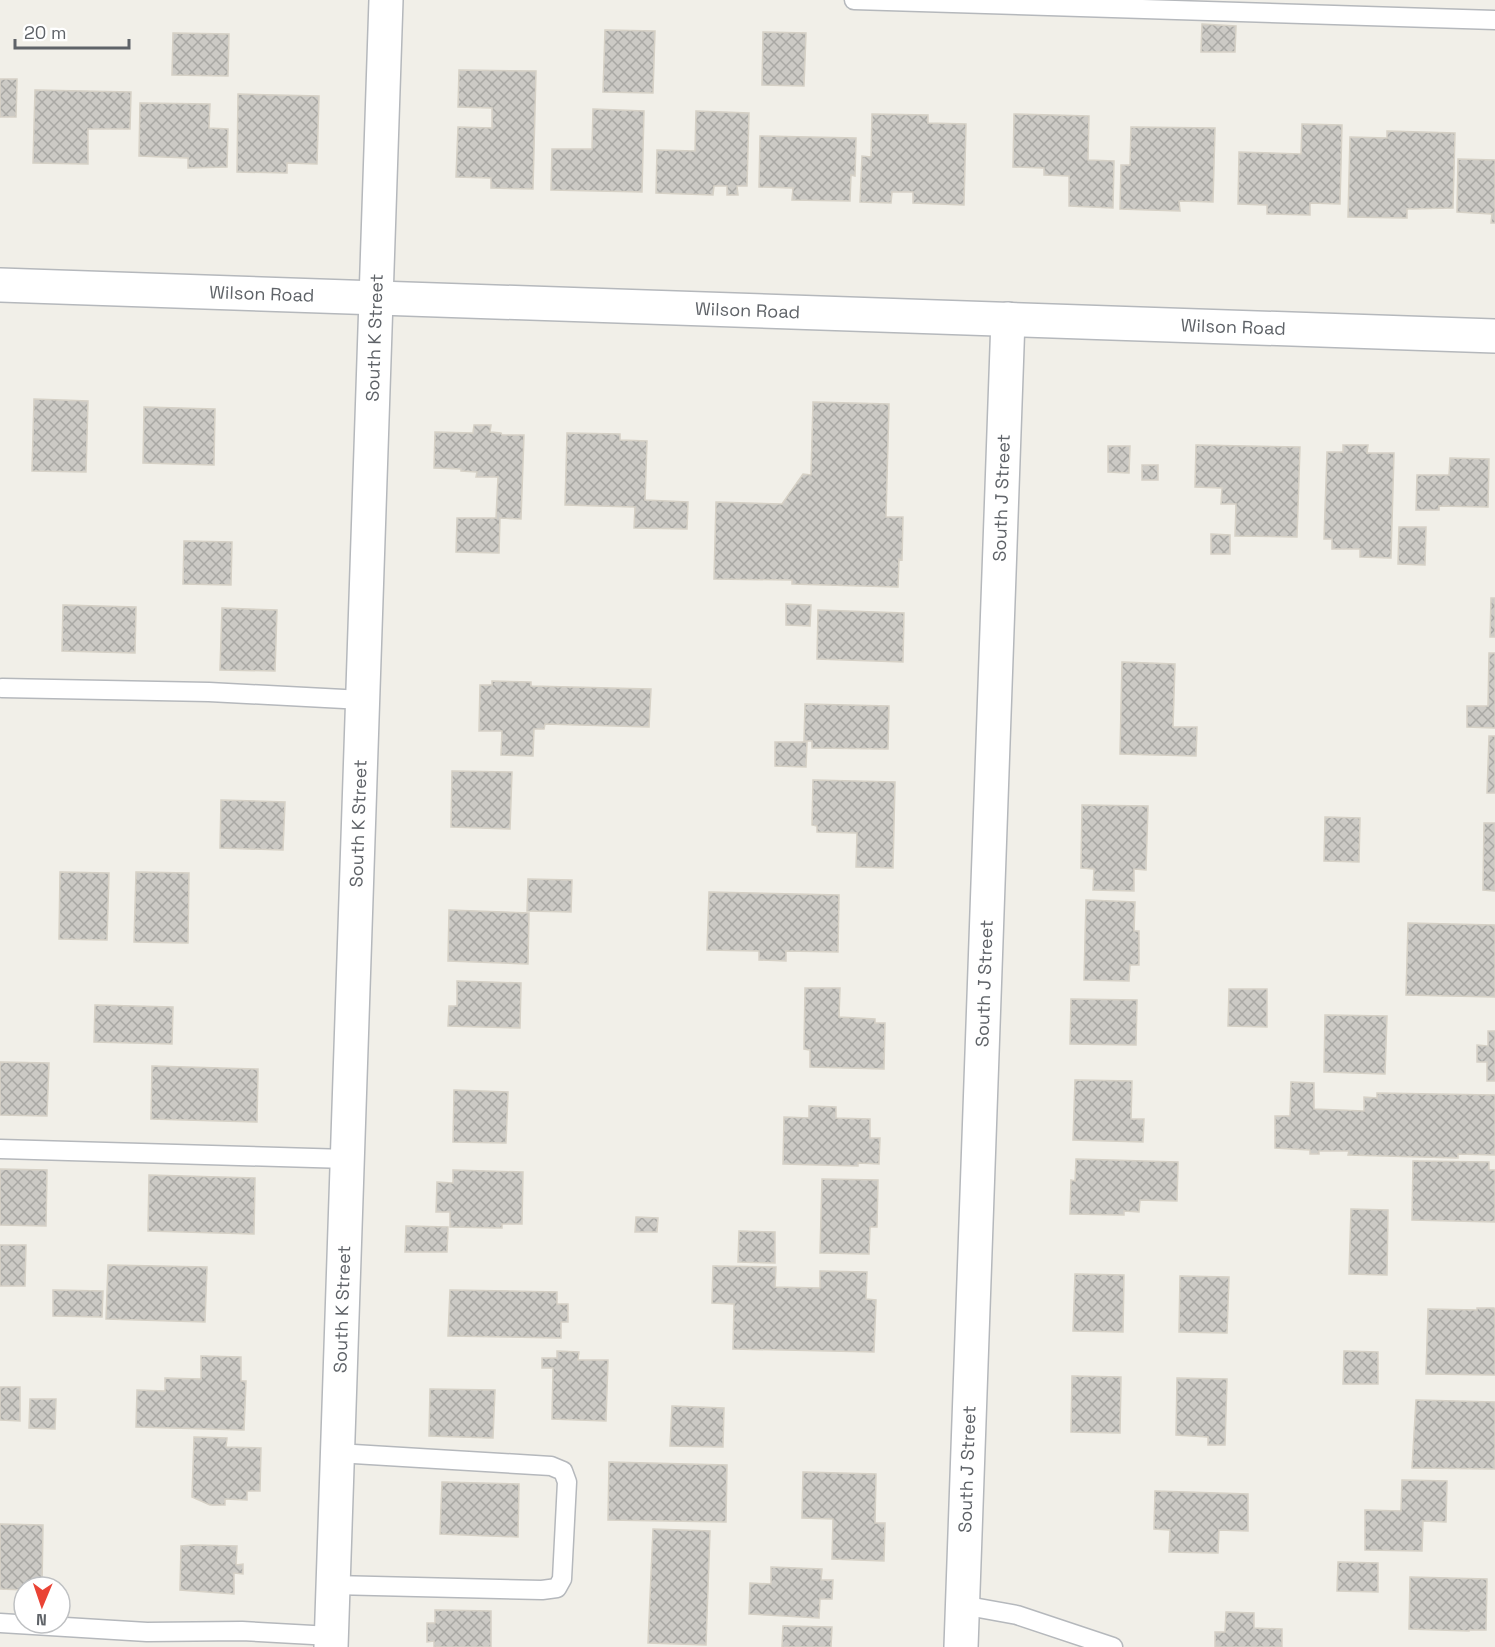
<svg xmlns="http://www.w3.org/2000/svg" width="1495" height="1647" font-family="'Space Grotesk',sans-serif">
<defs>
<pattern id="building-cross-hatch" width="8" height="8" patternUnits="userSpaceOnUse" patternTransform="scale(1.5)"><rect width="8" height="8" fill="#cccac5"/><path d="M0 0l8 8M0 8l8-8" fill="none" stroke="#a9a8a4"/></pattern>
</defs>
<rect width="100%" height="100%" fill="#f1efe8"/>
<path fill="url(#building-cross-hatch)" stroke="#d6d1c6" stroke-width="1.5" d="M1202,24L1236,26L1235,52H1201Z
M605,30L655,31L653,93L603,92Z
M763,32L806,33L804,86L762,85Z
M173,33L229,34L228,76L172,75Z
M459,70L536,71L533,189L491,188V178L456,177L458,127L492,128V108L458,107Z
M0,79H17L16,117H0Z
M35,90L131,92L130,129H88V164L33,163Z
M238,94L319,96L317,164L287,163V173L237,172Z
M140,103L210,104L209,128L228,129L227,167L188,168V158L139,156Z
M593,109L644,111L642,192L551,190L552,149H592Z
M696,111L749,113L747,186H737L738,195H727V186H714L713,195L656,193L657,150L695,151Z
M872,114L928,115V123L966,124L964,205L913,203V192H892L891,203L860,202L862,156L871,157Z
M1014,114L1089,116L1088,160L1114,161L1113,208L1069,206V176L1044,175V168L1013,167Z
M1302,124L1342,125L1340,204L1310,203V215L1267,214V205L1238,204L1239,152L1301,154Z
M1131,127L1215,128L1213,202L1179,201L1180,211L1120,209L1121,165H1130Z
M1387,131L1455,133L1453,208L1407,209V218L1348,217L1350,137L1387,138Z
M760,136L856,138L855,176L851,175L850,201L792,200L793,188L759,187Z
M1458,159L1495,160V223H1491L1492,214L1457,212Z
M34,399L88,401L86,472L32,471Z
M813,402L889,404L886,517H903L902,560L899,559L898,587L792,584V580L714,579L716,502L782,504L803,474L811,475Z
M144,407L215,409L214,465L143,463Z
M474,425H491L490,432L501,433L502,435H524L521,519L500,518L499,553L456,552L457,518H496L498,477H476L477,472L461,471V469L434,468L435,432L473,433Z
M567,433L620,434V440L647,441L645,500L688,502L687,529L634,528L635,507L565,505Z
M1196,445L1300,447L1297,537L1235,536L1236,504H1221L1222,488L1195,487Z
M1343,445H1368L1367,453H1394L1391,558L1360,557V549H1332V539H1324L1327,452H1343Z
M1108,446H1130L1129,473L1108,472Z
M1450,458L1489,459L1488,507L1439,506V510H1416L1417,475H1449Z
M1142,465H1158V480H1142Z
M1399,527H1426L1425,565L1398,564Z
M1211,534L1230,535V554H1211Z
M184,541L232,542L231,585L183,584Z
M1491,598H1495V637H1490Z
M786,604L811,605L810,626L786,625Z
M63,605L136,607L135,653L62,651Z
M222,608L277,610L275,671L220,670Z
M818,610L904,613L903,662L817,659Z
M1489,653H1495V728L1467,727V706H1488Z
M1122,662L1175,664L1173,727H1197L1196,756L1120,754Z
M492,681L531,682V686L651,689L649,727L545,724L544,729H534L533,756L501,755L502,731H479L480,685H492Z
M805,704L889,706L888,749L812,748V741H804Z
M1489,736H1495V793H1487Z
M775,742H807L806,767L775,766Z
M452,771L512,772L510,829L451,827Z
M813,780L895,782L893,868L856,867L857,833L817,832V826L812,825Z
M221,800L285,802L283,850L220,848Z
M1082,805L1148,806L1146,870L1134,869V891L1093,890L1094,869L1081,868Z
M1325,817L1360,818L1359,862L1324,861Z
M1484,823H1495V891L1483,890Z
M60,872L109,873L107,940L59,939Z
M136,872L189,873L188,943L134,942Z
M528,879L572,880L571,912L527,911Z
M709,892L839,895L838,952L786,951V961L759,960V951L707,950Z
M1086,900L1135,902L1134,931H1139V965H1130L1129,981L1084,980Z
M449,910L529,913L528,964L448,961Z
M1408,923L1495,925V997L1406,995Z
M457,981L521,983L520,1028L448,1026L449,1006H457Z
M805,988H840L839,1017L875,1019V1023H885L884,1069L810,1067V1050L804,1049Z
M1229,989H1267V1027L1228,1026Z
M1071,999L1137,1000L1136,1045L1070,1044Z
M95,1005L173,1007L172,1044L94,1042Z
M1325,1015L1387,1016L1385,1074L1324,1072Z
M1488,1031H1495V1081H1487V1062H1477V1045L1488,1046Z
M0,1062L49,1063L47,1116L0,1115Z
M152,1066L258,1069L257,1122L151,1119Z
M1075,1080L1132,1081L1131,1119H1144L1143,1142L1073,1140Z
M1291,1082L1314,1083V1109L1364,1111V1097L1377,1098V1093L1495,1095V1155L1458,1154V1158L1348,1155L1349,1151H1319V1154H1310V1150L1275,1148V1116H1290Z
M454,1090L508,1092L506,1143L453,1142Z
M809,1106L836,1107V1118L870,1119V1138H880L879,1164L858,1163V1166L783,1164L784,1117L809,1118Z
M1076,1159L1178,1162L1177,1201L1140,1200L1139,1212L1124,1211V1215L1070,1214L1071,1180L1075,1181Z
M1413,1161L1489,1162V1170H1495V1222L1412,1220Z
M0,1169L47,1170L46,1226L0,1225Z
M453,1170L523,1172L522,1224H502V1228L450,1227V1212H436L437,1182L453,1183Z
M149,1175L255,1178L254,1234L148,1231Z
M822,1179L878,1180L877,1227H870L869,1254L820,1253Z
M1351,1209L1388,1210L1387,1275L1349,1274Z
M636,1217L658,1218L657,1232H635Z
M406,1226L448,1227L447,1252H405Z
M739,1231L775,1232V1263L738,1262Z
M0,1245H26L25,1286H0Z
M108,1265L207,1267L205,1322L106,1319Z
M713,1266L776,1267L775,1287L820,1288V1271L867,1272L866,1299L876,1300L874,1352L733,1349L734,1304L712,1303Z
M1075,1274L1124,1275L1123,1332L1073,1331Z
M1180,1276L1229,1277L1227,1333L1179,1332Z
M53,1290L103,1291L102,1317L53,1316Z
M450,1290L557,1292V1304H568V1322H561V1338L448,1336Z
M1477,1308H1494L1495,1312V1375L1426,1374L1428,1309L1477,1310Z
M557,1351L579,1352L578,1360H608L606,1421L552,1419L553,1368H542V1358H557Z
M1344,1351L1378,1352V1384H1343Z
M201,1356L241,1357V1381H246L244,1430L136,1427L137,1390L165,1391V1378L201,1379Z
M1072,1376L1121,1377L1120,1433L1071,1432Z
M1177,1378L1227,1379L1225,1445H1208V1437L1176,1435Z
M0,1387H20V1421L0,1420Z
M430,1389L495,1390L493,1438L429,1436Z
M30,1399H56L55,1429L29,1428Z
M1416,1400L1495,1402V1469L1412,1468Z
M672,1406L724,1408L723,1447L670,1446Z
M194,1437L227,1438L226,1447L261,1448L260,1491H247V1500L225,1499V1505H210L192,1497Z
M609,1462L727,1465L726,1522L608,1520Z
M803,1472L876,1474L875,1523H885L884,1561L832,1559L833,1519L802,1518Z
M1402,1480L1447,1481L1446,1522L1423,1521L1422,1551L1365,1550V1510L1401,1511Z
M442,1482L519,1484L518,1537L440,1534Z
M1155,1491L1248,1494V1531L1219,1530L1218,1553L1169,1552L1170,1530L1154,1529Z
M0,1524L43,1525L42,1587H24V1590L0,1589Z
M653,1529L710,1531L706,1645L648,1643Z
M195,1545L237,1546L236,1565L243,1564V1574L234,1573V1594L180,1590L181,1546Z
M1338,1562L1378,1563V1592L1337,1591Z
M771,1567L822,1569L821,1580H833L832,1599H820L819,1618L749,1614L750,1583L771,1584Z
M1410,1577L1487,1579L1486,1630H1469V1631L1409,1629Z
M435,1610L491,1611V1647H434V1641L427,1642V1623H435Z
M1226,1612L1254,1613V1628L1282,1629V1647H1215V1632H1225Z
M783,1626L832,1627L831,1647H782Z"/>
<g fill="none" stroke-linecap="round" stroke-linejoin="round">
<g stroke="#b5b8bc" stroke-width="21">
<path id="service" d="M854,0L1495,20
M2,688L209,692L363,700
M0,1149L347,1159
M333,1585L542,1590L557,1588L562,1579L567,1482L563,1471L551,1466L337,1453
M962,1605L1017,1615L1113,1647
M0,1623L147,1632L242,1631L331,1636"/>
</g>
<g stroke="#b5b8bc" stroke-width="36">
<g id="minor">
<path id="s1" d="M331,1647L386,0"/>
<path id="s2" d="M961,1647L1008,319"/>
</g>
</g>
<g stroke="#b5b8bc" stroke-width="36">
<g id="tertiary">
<path id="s3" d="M0,285L1495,336"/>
</g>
</g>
<use href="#service" stroke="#fff" stroke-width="18"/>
<use href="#minor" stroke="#fff" stroke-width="33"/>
<use href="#tertiary" stroke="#fff" stroke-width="33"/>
</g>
<g text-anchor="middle" stroke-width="5" stroke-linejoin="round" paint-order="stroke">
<g font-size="18" fill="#5f6368" stroke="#fff">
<text dy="6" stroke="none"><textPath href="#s3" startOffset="262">Wilson Road</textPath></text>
<text dy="6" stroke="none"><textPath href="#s3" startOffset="748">Wilson Road</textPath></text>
<text dy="6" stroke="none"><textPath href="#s3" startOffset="1234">Wilson Road</textPath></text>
<text dy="6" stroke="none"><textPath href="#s1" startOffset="1310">South K Street</textPath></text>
<text dy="6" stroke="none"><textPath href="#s2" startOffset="1150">South J Street</textPath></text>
<text dy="6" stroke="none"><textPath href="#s1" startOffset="824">South K Street</textPath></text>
<text dy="6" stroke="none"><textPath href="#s2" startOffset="664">South J Street</textPath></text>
<text dy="6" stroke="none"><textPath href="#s1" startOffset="338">South K Street</textPath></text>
<text dy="6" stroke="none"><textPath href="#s2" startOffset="178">South J Street</textPath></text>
</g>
</g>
<g transform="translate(42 1605) rotate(182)"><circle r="28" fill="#ffffff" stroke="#bfc1c3" stroke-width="1.5"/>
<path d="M0-4.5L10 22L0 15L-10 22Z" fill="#ea4335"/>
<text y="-9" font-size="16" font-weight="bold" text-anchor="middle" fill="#5f6368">N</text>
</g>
<path d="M15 39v9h114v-9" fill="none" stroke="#5f6368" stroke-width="3"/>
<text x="24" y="39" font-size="18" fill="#5f6368" stroke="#ffffff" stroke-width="4.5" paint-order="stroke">20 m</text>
</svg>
